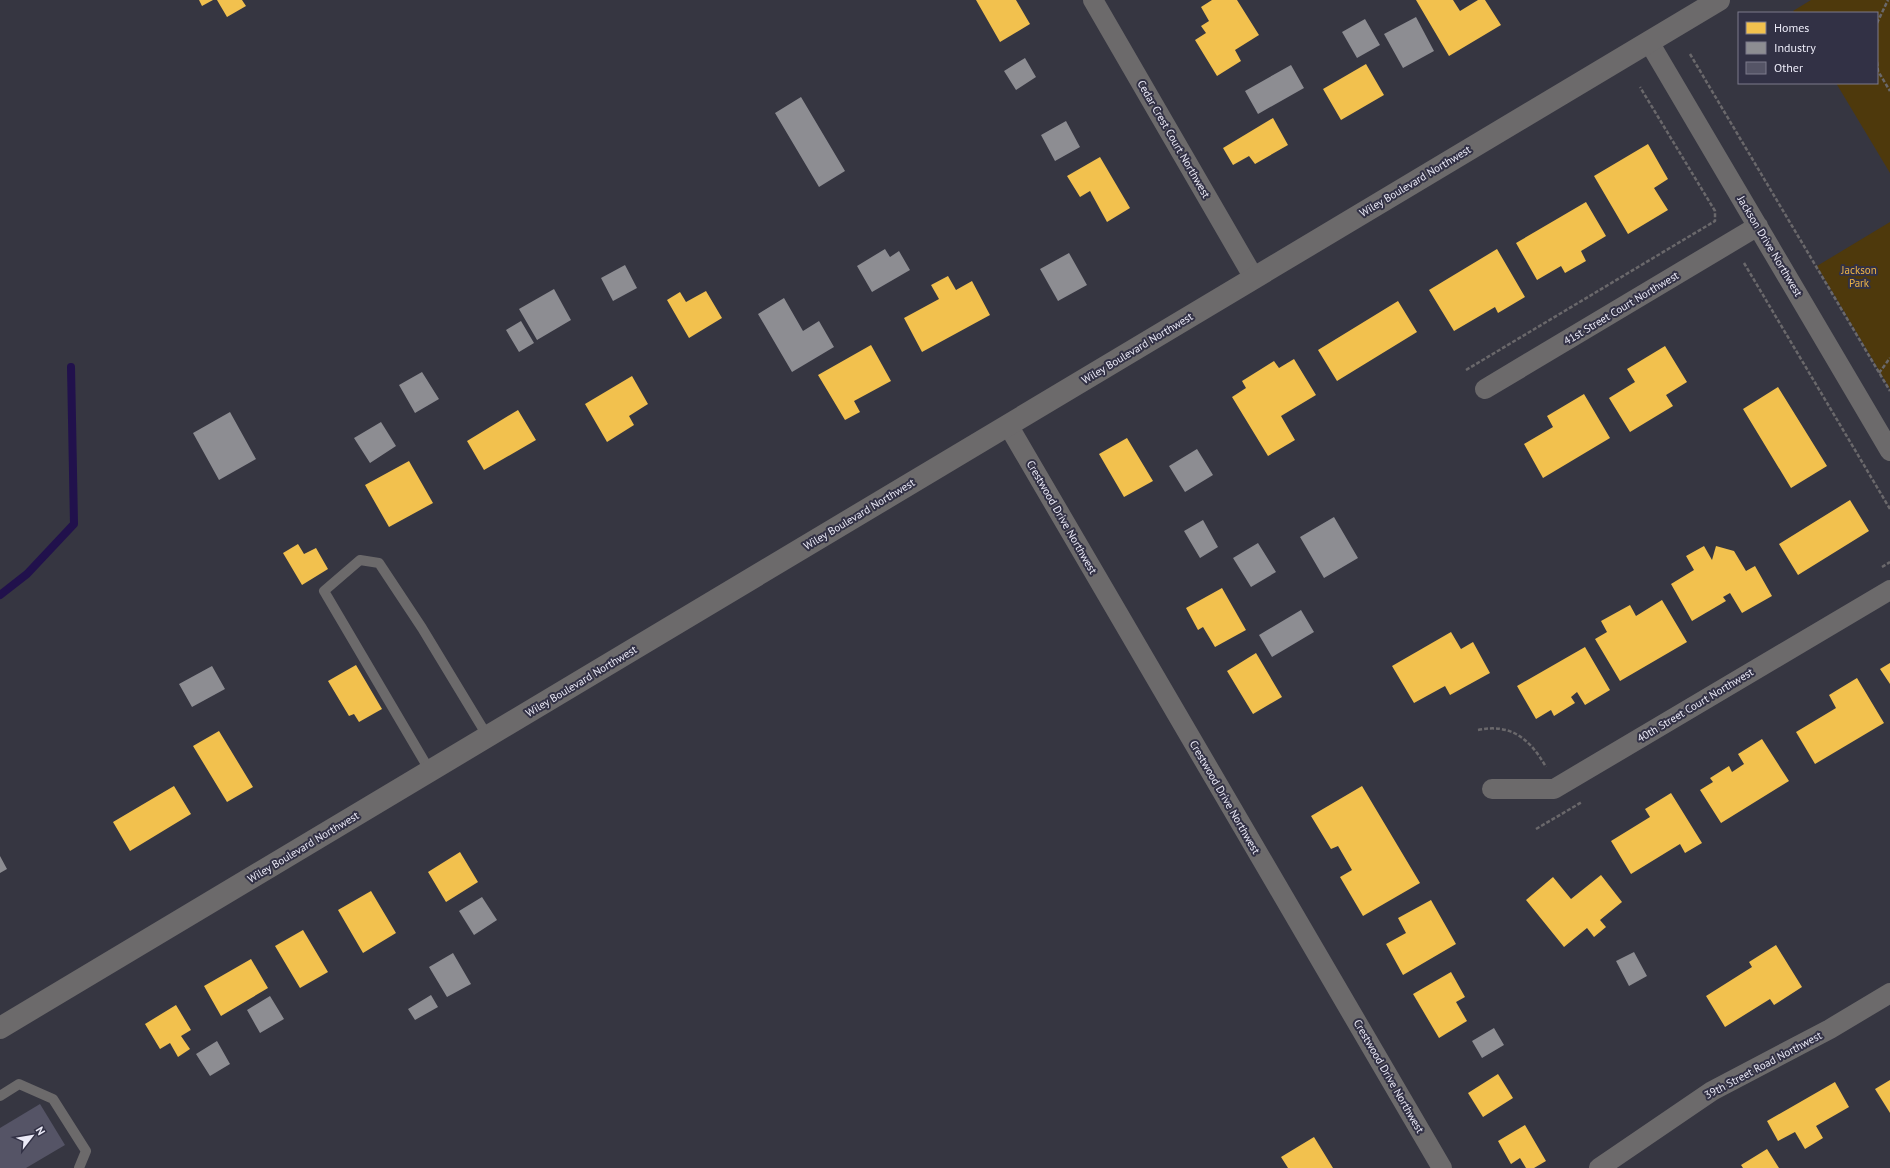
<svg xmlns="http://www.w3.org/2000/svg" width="1890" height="1168" font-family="'PT Sans',sans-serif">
<rect width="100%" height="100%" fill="#363641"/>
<path fill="#4e390c" d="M1811,0H1890V173L1836,83H1877V13H1795L1793,11Z
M1890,222V389L1817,266Z"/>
<path fill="#f2c14e" d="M199,0H213L202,6Z
M217,0H242L246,6L227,17Z
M976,0H1016L1030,24L1000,42Z
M1212,0H1237L1259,35L1235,50L1241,61L1217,76L1195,40L1206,33L1201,26L1209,21L1201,7Z
M1416,0H1453L1460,11L1478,0H1485L1501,25L1449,56Z
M1366,64L1384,95L1341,120L1323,89Z
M1273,118L1288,145L1255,164L1249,156L1233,165L1223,148Z
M1648,144L1668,179L1654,188L1668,210L1628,234L1594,176Z
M1100,157L1130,208L1107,222L1090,191L1080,197L1067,176Z
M1586,202L1606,236L1581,251L1586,261L1565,273L1561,266L1537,280L1516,243Z
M1497,249L1525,297L1498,313L1495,307L1454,331L1429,290Z
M948,276L956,290L972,281L990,315L922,352L904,318L939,299L931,285Z
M706,291L722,318L689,338L667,300L680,292L686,302Z
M1398,301L1417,332L1337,381L1318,350Z
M871,345L891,381L854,401L860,412L845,420L818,375Z
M1665,346L1687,382L1666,395L1673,406L1630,432L1609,398L1635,382L1627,369Z
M1294,359L1316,395L1281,416L1295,440L1268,456L1232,397L1246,388L1242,381L1274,361L1279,368Z
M632,376L648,404L629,416L634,425L607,442L585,404Z
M1778,387L1827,466L1791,488L1743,409Z
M1584,394L1610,438L1543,478L1524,444L1553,427L1547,416Z
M518,410L536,440L484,470L467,441Z
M1127,438L1153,481L1124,497L1099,454Z
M409,461L433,503L389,527L365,485Z
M1850,500L1869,531L1798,575L1779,544Z
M298,544L304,554L316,548L328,569L302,585L283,553Z
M1704,546L1712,560L1716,546L1734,551L1746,571L1755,566L1772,596L1742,613L1730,593L1723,597L1726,601L1692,621L1671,584L1694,570L1686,556Z
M1222,588L1246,630L1215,647L1203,627L1198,630L1186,608Z
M1662,600L1687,642L1620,681L1595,639L1607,632L1601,621L1630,605L1636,616Z
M1451,632L1461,649L1473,642L1490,673L1450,695L1445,686L1414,703L1392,666Z
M1585,647L1610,690L1585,705L1577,692L1571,697L1575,703L1554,716L1551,710L1536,719L1517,686Z
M1256,653L1282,697L1253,714L1227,671Z
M1890,663V684L1880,669Z
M356,665L382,709L359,722L354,714L349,716L328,681Z
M1857,678L1884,723L1815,764L1796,732L1836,708L1829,695Z
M219,731L253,787L227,802L193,746Z
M1762,739L1789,781L1721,823L1700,790L1713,782L1710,778L1729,766L1732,772L1744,764L1738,754Z
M174,786L191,814L130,851L113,822Z
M1362,786L1420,883L1363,916L1340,877L1352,870L1338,846L1331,849L1311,816Z
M1671,793L1702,843L1685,853L1680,844L1631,874L1611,841L1650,817L1645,809Z
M460,852L478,882L446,902L428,872Z
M1601,875L1622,902L1600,920L1606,927L1594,937L1587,928L1564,947L1526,900L1553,877L1571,899Z
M371,891L396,933L363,953L338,910Z
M1431,900L1456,944L1403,975L1386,944L1406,933L1398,918Z
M303,930L328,972L300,988L275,946Z
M1776,945L1802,987L1774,1005L1770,999L1725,1027L1706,996L1752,967L1749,962Z
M251,959L268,988L221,1016L204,986Z
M1451,972L1465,997L1456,1002L1467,1021L1439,1038L1413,994Z
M176,1005L191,1030L181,1036L190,1049L178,1057L170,1043L160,1049L145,1024Z
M1498,1074L1513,1098L1483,1117L1468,1093Z
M1890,1080V1113L1875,1089Z
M1835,1082L1849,1107L1816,1126L1823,1138L1805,1149L1795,1132L1778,1141L1767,1121Z
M1525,1125L1546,1161L1534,1168H1526L1520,1158L1511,1164L1498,1141Z
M1314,1137L1333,1168H1288L1281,1157Z
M1767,1149L1779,1168H1743L1741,1165Z"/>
<path fill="#8d8d92" d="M1416,17L1434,51L1403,68L1384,34Z
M1365,19L1380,45L1357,58L1342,32Z
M1025,58L1036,77L1016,90L1004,71Z
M1291,65L1304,88L1258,114L1245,91Z
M801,97L845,171L819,187L775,113Z
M1066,121L1080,147L1055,161L1041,135Z
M885,249L890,257L899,251L910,270L872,292L857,266Z
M1069,253L1087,285L1058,301L1040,269Z
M625,265L637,288L613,301L601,278Z
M554,289L571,320L537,340L519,309Z
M784,298L803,331L819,321L834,347L792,372L758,314Z
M521,321L534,343L519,352L506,330Z
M422,372L439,399L415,413L399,385Z
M230,412L256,459L219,480L193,433Z
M381,422L396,446L370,463L354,438Z
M1197,449L1213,475L1185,492L1169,466Z
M1334,517L1358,558L1324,578L1300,537Z
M1203,520L1218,547L1200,558L1184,531Z
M1258,543L1276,572L1251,587L1233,558Z
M1301,610L1314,632L1272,657L1259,635Z
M212,666L225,689L192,707L179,684Z
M0,856L7,869L0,873Z
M482,897L497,920L474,935L459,911Z
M1634,952L1647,976L1629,986L1616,961Z
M453,953L471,984L447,997L429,967Z
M431,995L438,1007L415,1020L408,1009Z
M270,996L284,1019L260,1033L247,1010Z
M1494,1028L1504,1045L1482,1058L1472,1041Z
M217,1041L230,1064L210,1076L196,1054Z"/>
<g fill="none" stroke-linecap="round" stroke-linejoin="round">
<path stroke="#21114c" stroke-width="8" d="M0,595L27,574L74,524L71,367"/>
</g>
<path fill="#555466" d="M40,1104L65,1145L26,1168H0V1128Z"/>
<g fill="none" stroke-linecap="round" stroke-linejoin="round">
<path stroke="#6a686b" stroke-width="2.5" stroke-dasharray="4 2" stroke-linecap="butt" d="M1877,23L1888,0
M1690,54L1890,391
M1877,62L1878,71L1890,91
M1744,263L1890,509
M1466,370L1715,221V211L1640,87
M1879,373L1890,358
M1882,567L1890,562
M1478,730C1511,723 1530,739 1546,767
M1536,829L1582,802"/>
<path stroke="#6c6a6b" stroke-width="10" d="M430,771L324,591L360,560L379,563L422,628L488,737
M0,1096L19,1084L53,1099L86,1151L79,1168"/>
<path stroke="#6c6a6b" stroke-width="20" d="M1093,0L1254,278
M1649,42L1890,451
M1485,389L1758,226
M1008,425L1442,1168
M1492,789H1554L1890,590
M1599,1168L1712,1091L1830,1029L1890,993"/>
<path stroke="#6c6a6b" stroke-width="22" d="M0,1028L1719,0"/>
</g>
<g text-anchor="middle" stroke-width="4" stroke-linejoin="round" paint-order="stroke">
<g font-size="11" fill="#ebeaf7" stroke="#323145">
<text transform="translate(1174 139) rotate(60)" y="4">Cedar Crest Court Northwest</text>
<text transform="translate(1415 181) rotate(-31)" y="4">Wiley Boulevard Northwest</text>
<text transform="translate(1770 246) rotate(59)" y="4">Jackson Drive Northwest</text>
<text transform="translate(1621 308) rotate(-31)" y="4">41st Street Court Northwest</text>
<text transform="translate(1137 348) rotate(-31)" y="4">Wiley Boulevard Northwest</text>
<text transform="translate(859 514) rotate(-31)" y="4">Wiley Boulevard Northwest</text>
<text transform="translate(1062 517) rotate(60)" y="4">Crestwood Drive Northwest</text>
<text transform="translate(581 681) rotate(-31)" y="4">Wiley Boulevard Northwest</text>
<text transform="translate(1695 705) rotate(-31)" y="4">40th Street Court Northwest</text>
<text transform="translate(1225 797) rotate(60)" y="4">Crestwood Drive Northwest</text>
<text transform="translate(303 847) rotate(-31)" y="4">Wiley Boulevard Northwest</text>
<text transform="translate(1763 1065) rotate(-28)" y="4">39th Street Road Northwest</text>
<text transform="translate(1389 1076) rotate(60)" y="4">Crestwood Drive Northwest</text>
</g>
<g font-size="11" fill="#edb347" stroke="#323145">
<text x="1859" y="274">Jackson<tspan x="1859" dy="13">Park</tspan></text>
</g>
</g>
<rect x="1738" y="12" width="140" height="72" fill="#323145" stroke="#7c7b8c"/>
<rect x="1746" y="22" width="20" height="12" fill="#f2c14e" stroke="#7c7b8c"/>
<text x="1774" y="32" font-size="12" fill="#ebeaf7">Homes</text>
<rect x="1746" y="42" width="20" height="12" fill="#8d8d92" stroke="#7c7b8c"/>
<text x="1774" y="52" font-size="12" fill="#ebeaf7">Industry</text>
<rect x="1746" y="62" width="20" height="12" fill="#555466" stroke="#7c7b8c"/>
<text x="1774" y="72" font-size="12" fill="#ebeaf7">Other</text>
<g transform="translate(32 1136) rotate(59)" stroke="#323145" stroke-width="3" paint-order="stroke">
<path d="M0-3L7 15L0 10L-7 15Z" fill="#ebeaf7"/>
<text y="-6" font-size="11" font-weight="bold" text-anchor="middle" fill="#ebeaf7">N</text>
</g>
</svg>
